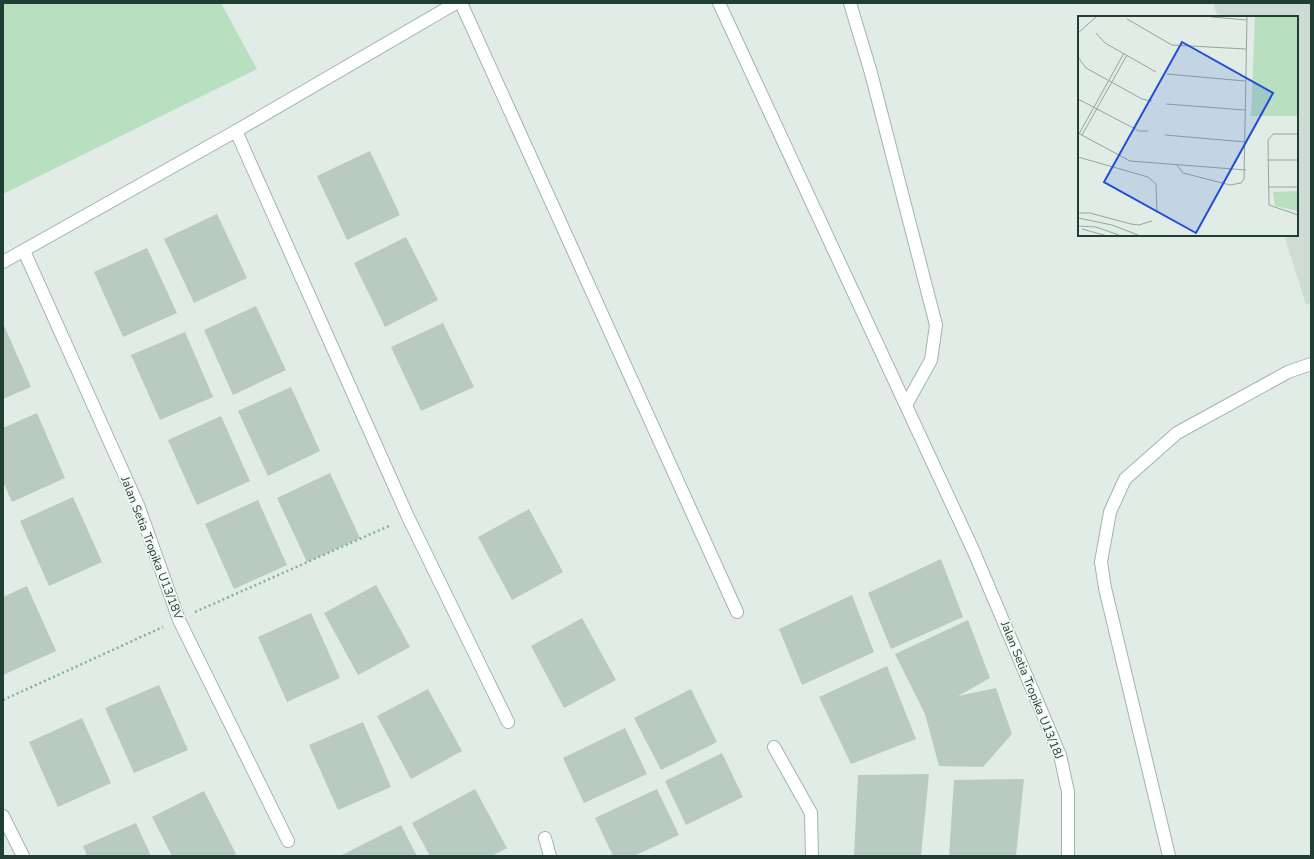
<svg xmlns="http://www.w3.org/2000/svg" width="1314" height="859" font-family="'Nunito Sans',sans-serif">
<rect width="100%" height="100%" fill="#e1ece6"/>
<path fill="#cfdcd5" d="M1213,3H1311V302L1306,305L1284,235H1297V17H1218Z"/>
<path fill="#b8dfbf" d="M3,3H221L257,69L3,194Z"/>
<path fill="#b9cac1" d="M370,151L400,215L347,240L317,176Z
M217,214L247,278L194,303L164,239Z
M406,237L438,300L385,327L354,263Z
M147,248L177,313L123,337L94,272Z
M256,306L286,370L233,395L204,330Z
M3,323L31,387L3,399Z
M443,323L474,387L421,411L391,347Z
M185,332L213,397L160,420L131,355Z
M291,387L320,451L268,476L238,411Z
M37,413L65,478L12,502L3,482V428Z
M221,416L250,481L197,505L168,440Z
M330,473L360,538L307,562L277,498Z
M73,497L102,562L49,586L20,521Z
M258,500L287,565L234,589L205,524Z
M529,509L563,572L512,600L478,537Z
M941,559L963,617L891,649L868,593Z
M376,585L410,647L358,675L324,613Z
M27,586L56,651L3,675V597Z
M852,595L874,652L802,685L779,629Z
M311,613L340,678L287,702L258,637Z
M582,618L616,680L564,708L531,646Z
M968,620L990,678L958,696L996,688L1012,734L983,767L939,766L925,714L895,654Z
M887,666L916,739L851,764L819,697Z
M159,685L188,750L134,773L105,708Z
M428,689L462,751L411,779L377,716Z
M691,689L717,742L661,770L634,718Z
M82,718L111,783L58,807L29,742Z
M363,722L391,787L338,810L309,745Z
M625,728L647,774L584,803L563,758Z
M722,753L743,797L686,825L665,781Z
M929,774L921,856H854L858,775Z
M1024,779L1016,856H949L954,780Z
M475,789L507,848L492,856H430L412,823Z
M657,789L679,835L634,856H613L595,818Z
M204,791L236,854L232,856H172L152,817Z
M136,823L151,856H87L83,846Z
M401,825L417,856H340Z"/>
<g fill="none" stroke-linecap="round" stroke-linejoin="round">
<g stroke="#a3b4ad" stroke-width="14">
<path id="minor" d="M461,3L737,612
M719,3L974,552L1060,755L1068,792V856
M850,3L871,73L936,325L931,360L906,405
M236,131L408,517L508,722
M24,251L138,505L179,620L288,841
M3,262L236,131L456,3
M774,747L811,813L812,856
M3,816L23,856
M545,838L550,856"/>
</g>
<g stroke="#a3b4ad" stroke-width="14">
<path id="tertiary" d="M1169,856L1105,588L1101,562L1110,512L1125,479L1177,433L1288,372L1311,364"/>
</g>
<path stroke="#7fb19d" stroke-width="2.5" stroke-dasharray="2 3" stroke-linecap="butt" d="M195,612L391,525
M3,700L163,627"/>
<use href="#minor" stroke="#fff" stroke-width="12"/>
<use href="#tertiary" stroke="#fff" stroke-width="12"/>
</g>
<g text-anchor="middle" stroke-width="3.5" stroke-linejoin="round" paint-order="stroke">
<g font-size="12" fill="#203e33" stroke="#f1f8f4">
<text transform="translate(152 548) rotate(69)" y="4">Jalan Setia Tropika U13/18V</text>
<text transform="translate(1032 690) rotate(68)" y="4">Jalan Setia Tropika U13/18J</text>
</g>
</g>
<g transform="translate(1078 16)">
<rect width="220" height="220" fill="#e1ece6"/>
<path d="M177,1H220V100H173ZM220,175V195L197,190L195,176Z" fill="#b8dfbf"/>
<path fill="none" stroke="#94a69e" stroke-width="1" d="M134,1L169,4M49,3L94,29L168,33M0,17L18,1M18,17L27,27L78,56M0,41L8,52L64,83L74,85M89,58L167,65M0,83L61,115H70M88,88L167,94M0,117L52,145L168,154M1,118L46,37M220,118H195L190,124L191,189L220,199M4,119L49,39M87,119L168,126M0,141L70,161L78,168L79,197M190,144H220M99,149L105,157L152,169L163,167L166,163L169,1M190,171H220M0,197H12L53,208L61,209L74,205M0,202L34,209L60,219M0,210L18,211L41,219M4,213L26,219"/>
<path fill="#1d4ed8" fill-opacity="0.15" stroke="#1d4ed8" stroke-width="2" d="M104,26L195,77L118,217L26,166Z"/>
<rect width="220" height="220" fill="none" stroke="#203e33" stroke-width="2"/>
</g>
<rect width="1314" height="859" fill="none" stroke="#203e33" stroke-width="8"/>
</svg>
